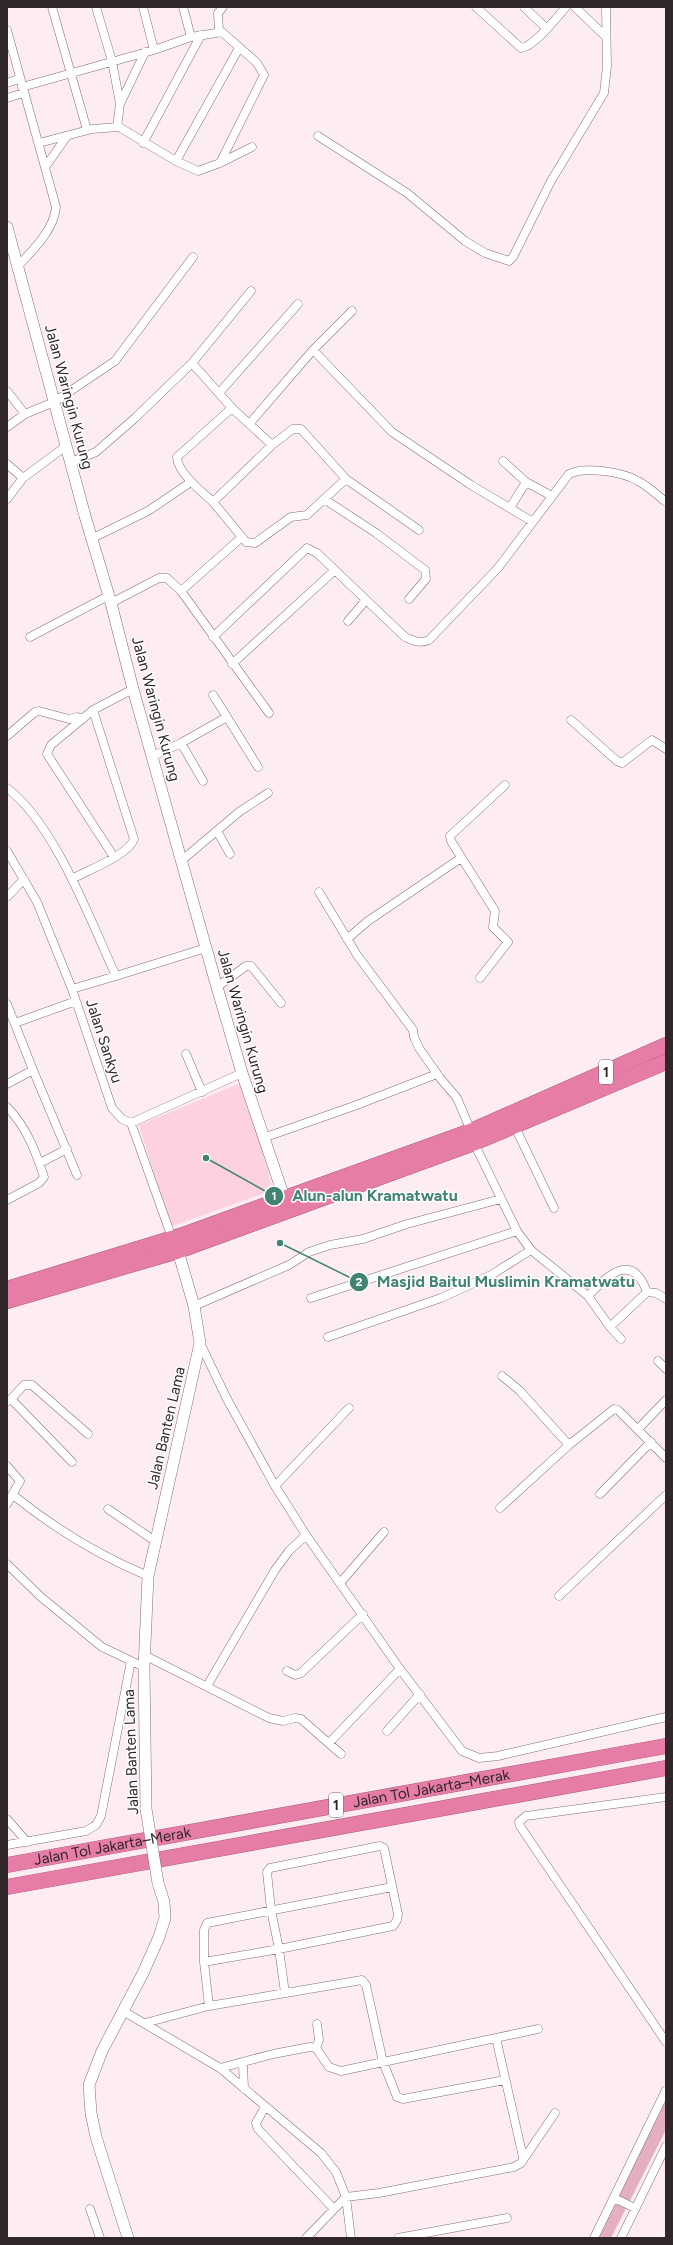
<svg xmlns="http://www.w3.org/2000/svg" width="673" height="2245" font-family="Figtree,sans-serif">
<rect width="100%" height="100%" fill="#fdecf2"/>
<path fill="#fdd1e0" d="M243,1082L273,1190L170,1227L139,1125Z"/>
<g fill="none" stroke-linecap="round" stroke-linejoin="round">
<path stroke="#e4afc1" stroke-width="16" d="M602,2238L666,2112"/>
<g stroke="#856d75" stroke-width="9">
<path id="street" d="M52,7L87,130
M96,7L112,61L120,104L117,127
M143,7L154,50
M183,7L191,37
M476,7L521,48C534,47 557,17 566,7
M524,7L546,28
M575,7L605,36
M7,30L56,207C54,230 33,250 18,266
M219,31L218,13L223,7
M7,83L19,79
M22,87L154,50L191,37L222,32L257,63L264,75L220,163
M7,98L24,93
M120,104L145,52
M318,136L407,193L465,241L485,253L509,261L513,257L551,181L604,93L607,66L606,7
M39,143L92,129L119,127L176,161L198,171L220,163L252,147
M143,143L201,35
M176,161L239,48
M46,166L67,136
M313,350L392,432L471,485L533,522
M192,363L251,291
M7,391L25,414
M219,393L298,304
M250,423L313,350L352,311
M7,427L25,414L54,402L115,361L193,257
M272,445L213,502L246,542L255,543L291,517L307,515L324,499
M503,461L526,482L550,495
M71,462L96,452L135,418L192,363L232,408L272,445L293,429H301L346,479L324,499L376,533L425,570L426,579L409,599
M7,464L23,478
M346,479L419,530
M7,499L23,478L66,446
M213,502C202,492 177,472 177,457L232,408
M510,508L526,482
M93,538L148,511L191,482
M181,591L242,537
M111,603L159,578H167L181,591L269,713
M348,621L366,600
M30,637L108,596
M213,637L307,548L317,553L405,637C414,641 419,644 429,640L498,568L569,474C585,466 623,472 638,481C648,486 657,495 666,502
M232,664L335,570
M213,695L227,717
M571,720L617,761L622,763L652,740L666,749
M7,736L35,712L39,711L69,719L77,717L83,719
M181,743L203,781
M153,756L181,743L227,717L258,767
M7,788C55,824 91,922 116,976L206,948
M217,831L230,854
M7,851L37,902L72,989L112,1108L122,1119L131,1123L172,1238
M114,857L47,754L51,745L93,710L133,689
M181,861L239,812L268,793
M72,879C86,871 129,855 134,839L93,710
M319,892L357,955L413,1030L414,1037L419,1048L440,1078L457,1098L471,1131
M7,897L24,879
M347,939L368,921L461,858
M480,978L508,942L493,927L495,911L451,841L450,836L505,785
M217,987L246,966H251L281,1003
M72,989L116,976
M7,1004L33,1070L7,1084
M15,1023L76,1001
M186,1054L202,1092
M33,1070L77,1175
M7,1107C26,1126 36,1152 44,1177L39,1183L7,1200
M131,1123L242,1073
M515,1127L554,1208
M263,1138L354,1106L437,1074
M474,1143L517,1231L531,1250L588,1296L610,1327L647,1292L656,1293L666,1299
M40,1163L67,1149
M588,1296C608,1275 632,1251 647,1292
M311,1298L517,1231
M194,1306L289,1265L309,1252L330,1245L363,1239L407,1224L501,1199
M610,1327L621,1339
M328,1337L441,1298L491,1275L531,1250
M200,1343L227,1399L275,1486L306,1535L400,1669L462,1751L479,1758L498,1756L666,1717
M658,1361L666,1369
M502,1376L519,1390L569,1445
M11,1399L24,1385H32L88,1434
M8,1401L11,1399L72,1462
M638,1429L666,1400
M7,1466L20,1481L7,1504
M275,1486L349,1408
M600,1494L651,1442
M13,1495C54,1528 100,1556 148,1576
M500,1508L569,1445L614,1409L618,1410L666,1458
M108,1509L155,1541
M7,1564L41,1597L102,1647L144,1667
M341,1582L384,1532
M559,1596L666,1495
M144,1655L269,1718L283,1721L295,1718L301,1719L341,1754
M287,1671L295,1675L301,1673L363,1614
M207,1686L275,1570L289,1551L306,1535
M387,1731L420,1694
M329,1743L400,1669
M666,1797L526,1816L519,1822L520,1826L666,2042
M7,1819L27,1842
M7,1845L86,1831L96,1825L101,1816L131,1661
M204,1962V1930L207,1923L392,1887
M209,2006L204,1962L279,1949L393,1926L397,1920L398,1914L384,1848L380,1846L270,1868L267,1872L271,1910L279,1949L285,1993
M123,2011L220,2068L321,2153L336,2172L346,2197L379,2193L514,2167L521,2163L555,2113
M145,2023L209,2006L362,1980L366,1985L383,2062L397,2097L403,2099L505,2080
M496,2038L523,2157
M316,2048L319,2040L317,2024
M243,2064L244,2089
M220,2068L273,2054L310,2047L316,2048L329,2067L341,2071L538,2029
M265,2107L256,2123L258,2129L334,2209
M346,2197L351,2238
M614,2198L635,2208
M90,2209L100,2238
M306,2238L346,2197
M398,2238L507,2218
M594,2238L666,2090
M621,2238L666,2146"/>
</g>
<g stroke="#856d75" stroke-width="12">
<path id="secondary" d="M7,227L85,516L111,603L133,689L217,987L242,1073L284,1197
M146,1809L144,1667L148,1576L200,1343L194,1306L178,1251
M128,2238L96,2137L91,2113L89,2085L102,2051L143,1973L159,1937L165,1918L164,1902L158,1883"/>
</g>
<g stroke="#a75f7b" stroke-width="16">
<g id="highway">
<path d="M7,1289L180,1236L471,1131L666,1045"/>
<path d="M7,1301L178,1251L474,1143L666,1062"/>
<path id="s1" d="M7,1865L666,1746"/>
<path d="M7,1887L666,1768"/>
</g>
</g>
<use href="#street" stroke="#fff" stroke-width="8"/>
<use href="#secondary" stroke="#fff" stroke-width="11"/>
<use href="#highway" stroke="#e67da6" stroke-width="15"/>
<g stroke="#856d75" stroke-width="12" stroke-linecap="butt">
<path id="secondary-bridge" d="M146,1809L158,1883"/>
</g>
<use href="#secondary-bridge" stroke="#fff" stroke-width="11"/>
</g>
<g text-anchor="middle" stroke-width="3" stroke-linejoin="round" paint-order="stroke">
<g fill="#fff" stroke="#6f686a" stroke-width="1">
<rect x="599" y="1060" width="14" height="24" rx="3"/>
<rect x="329" y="1793" width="14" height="24" rx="3"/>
</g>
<g font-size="14" font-weight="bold" fill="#31272a">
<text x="606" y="1077">1</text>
<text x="336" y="1810">1</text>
</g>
<g font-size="15" fill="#31272a" stroke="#fff">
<text transform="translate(69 397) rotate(75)" y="5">Jalan Waringin Kurung</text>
<text transform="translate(156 709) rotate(75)" y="5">Jalan Waringin Kurung</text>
<text transform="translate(243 1021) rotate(74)" y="5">Jalan Waringin Kurung</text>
<text transform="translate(104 1041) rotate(72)" y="5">Jalan Sankyu</text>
<text transform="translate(166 1428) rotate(-77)" y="5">Jalan Banten Lama</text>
<text transform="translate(131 1752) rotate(-92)" y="5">Jalan Banten Lama</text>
<text dy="5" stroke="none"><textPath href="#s1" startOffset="431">Jalan Tol Jakarta–Merak</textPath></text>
<text dy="5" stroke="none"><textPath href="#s1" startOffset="107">Jalan Tol Jakarta–Merak</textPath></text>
</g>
</g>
<path fill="none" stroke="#428474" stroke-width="1.5" d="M206 1158L274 1196M280 1243L359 1282"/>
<g fill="#428474" stroke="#fff" stroke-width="1.5">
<circle cx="206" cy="1158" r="4"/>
<circle cx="280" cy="1243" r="4"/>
<circle cx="274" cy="1196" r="10"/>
<circle cx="359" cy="1282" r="10"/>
</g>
<g font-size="12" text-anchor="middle" font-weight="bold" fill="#fff">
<text x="274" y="1200">1</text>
<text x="359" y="1286">2</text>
</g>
<g font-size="16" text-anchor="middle" font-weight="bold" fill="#428474" stroke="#fff" stroke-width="3" stroke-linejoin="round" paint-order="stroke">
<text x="375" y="1201">Alun-alun Kramatwatu</text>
<text x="506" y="1287">Masjid Baitul Muslimin Kramatwatu</text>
</g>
<rect width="673" height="2245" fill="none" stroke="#31272a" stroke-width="16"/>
</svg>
